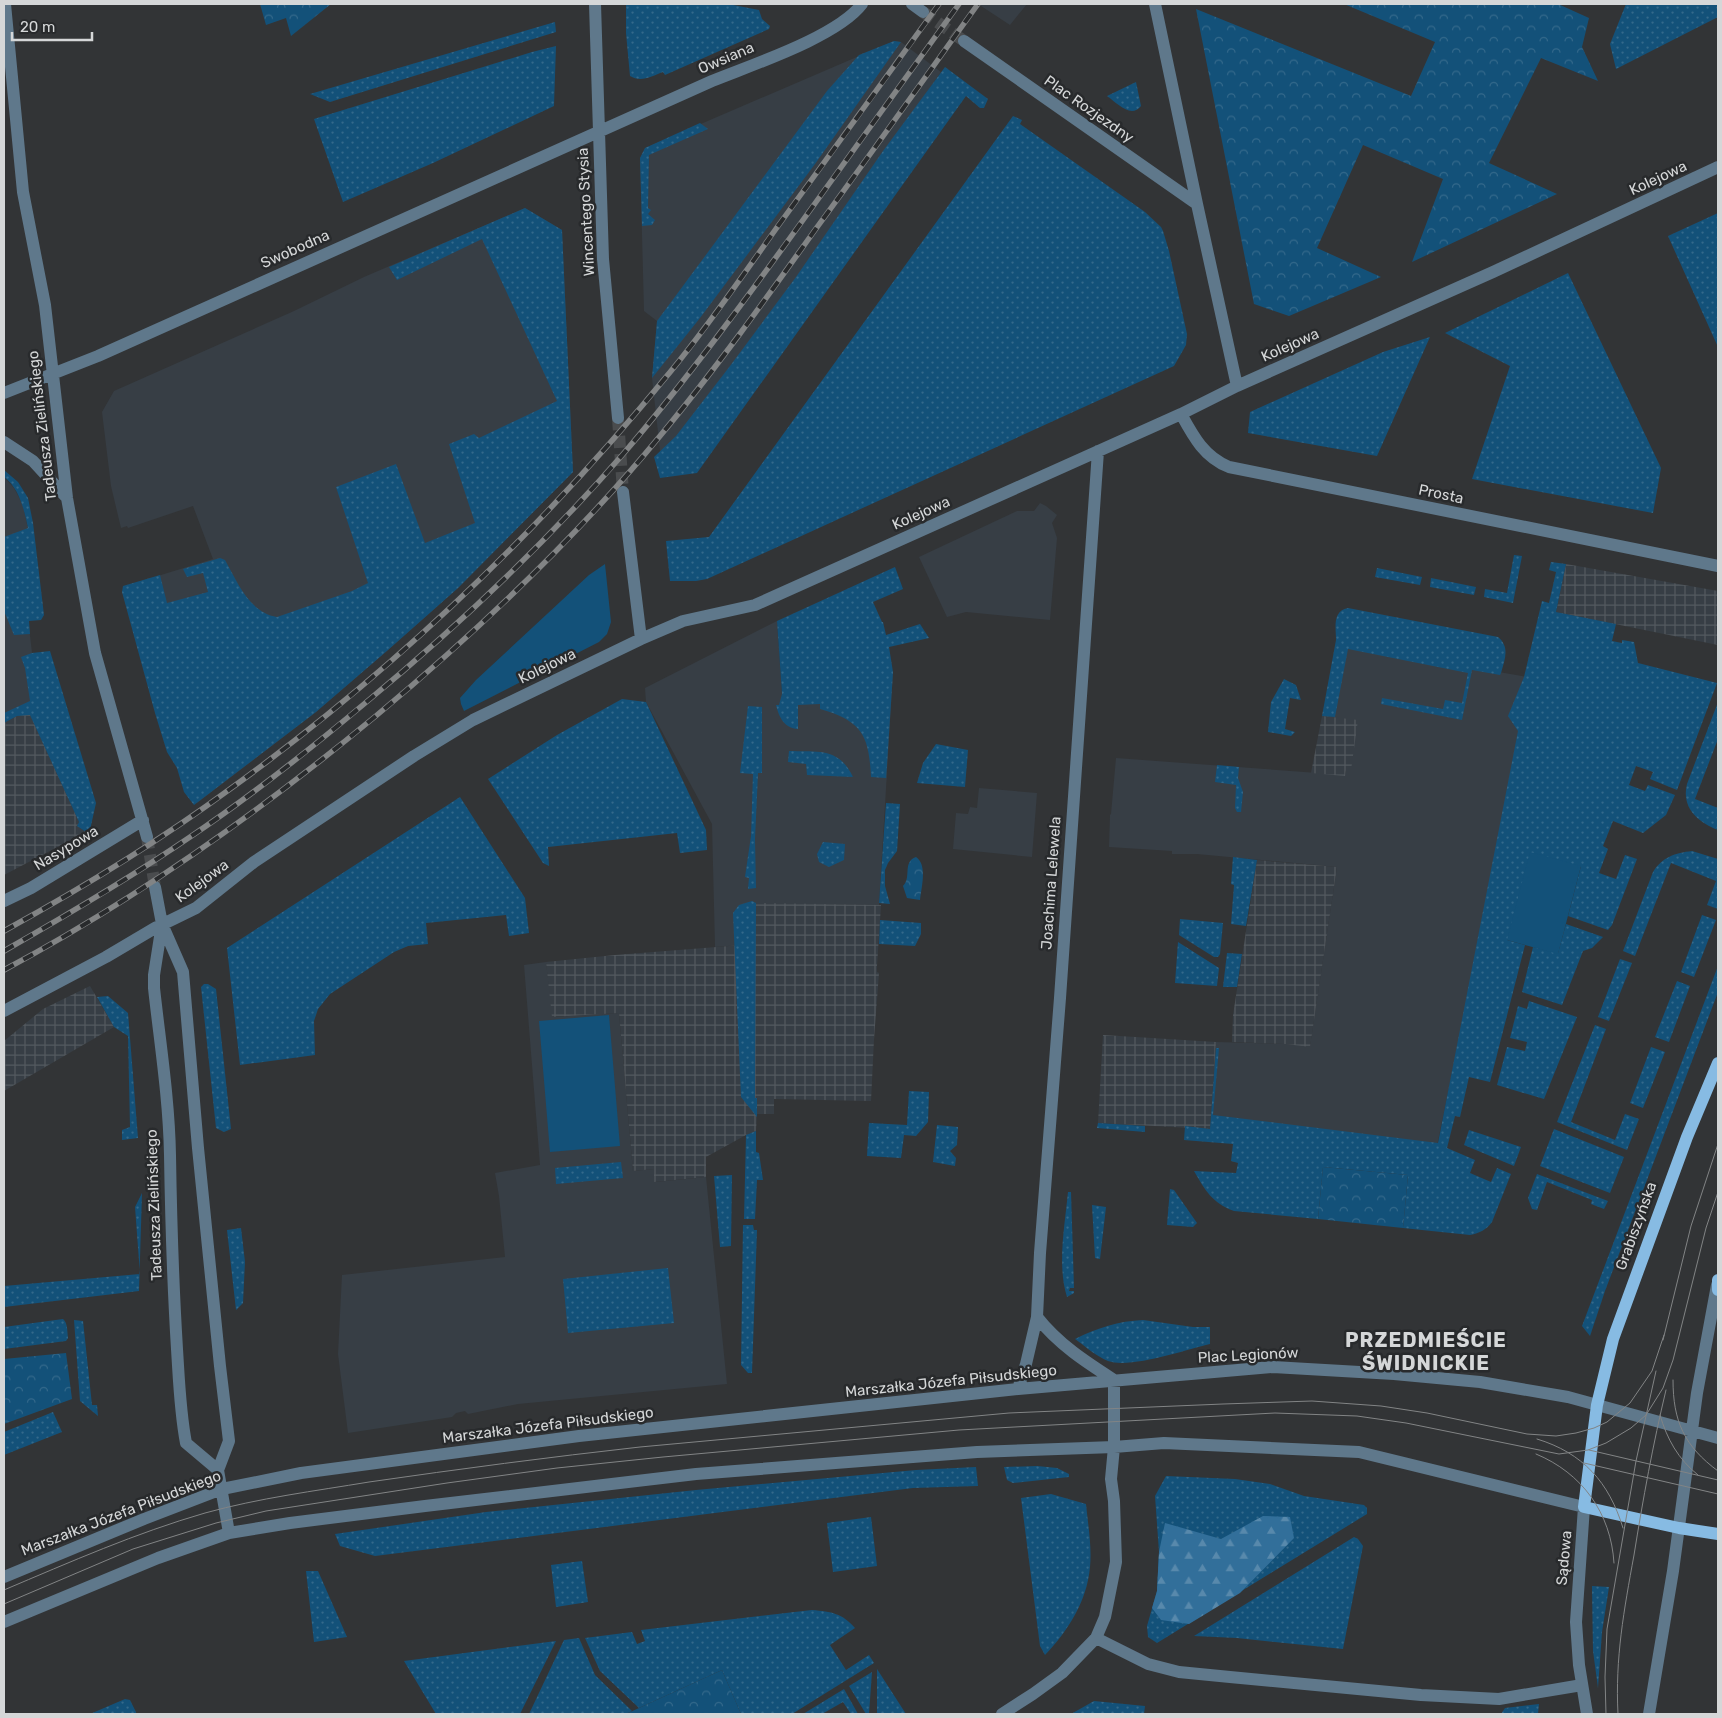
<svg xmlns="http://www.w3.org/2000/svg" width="1722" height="1718" font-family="Rubik,sans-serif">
<defs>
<pattern id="industrial-grid" width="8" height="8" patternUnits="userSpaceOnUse" patternTransform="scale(1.25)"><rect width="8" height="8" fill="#373e45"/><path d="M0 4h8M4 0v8" fill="none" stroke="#53595f"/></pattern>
<pattern id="grass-dots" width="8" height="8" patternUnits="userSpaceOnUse" patternTransform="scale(1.25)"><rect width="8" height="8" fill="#135179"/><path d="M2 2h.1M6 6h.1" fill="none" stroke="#34698b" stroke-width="1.8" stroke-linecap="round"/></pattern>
<pattern id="forest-firs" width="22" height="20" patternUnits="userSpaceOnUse" patternTransform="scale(1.25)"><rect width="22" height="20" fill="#326f9a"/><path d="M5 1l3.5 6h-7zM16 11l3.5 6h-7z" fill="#5889ac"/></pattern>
<pattern id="park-crowns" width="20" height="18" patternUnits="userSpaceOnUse" patternTransform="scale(1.25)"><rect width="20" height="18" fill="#135179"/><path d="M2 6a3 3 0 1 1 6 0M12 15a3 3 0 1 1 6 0" fill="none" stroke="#34698b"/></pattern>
</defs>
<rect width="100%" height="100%" fill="#323436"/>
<path fill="#373e45" d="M978,4H1027L1010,25Z
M894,41L901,42L941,72L665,467L660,450L652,378L657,321L644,311L640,158L645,148Z
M525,208L562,230L573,472L458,588L388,650L316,712L197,803L135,583L213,559L193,506L128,528L127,526L121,528L111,486L102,412L114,391L294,311L364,277Z
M4,477L14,488L23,505L28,529L18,532L39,713L17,716L4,723Z
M1040,503L1046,506L1057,515L1052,523L1057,538L1050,620L966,612L947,617L919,557L1017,511H1034Z
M777,621L782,694L893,672L879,905L783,904L756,944L715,947L712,824L646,702L645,688Z
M1339,644L1533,678L1437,1146L1210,1129L1216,1042L1286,1044L1310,1046L1337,867L1197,854H1172V851L1109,847L1110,815L1111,814L1116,758L1345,775L1346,770H1351L1323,716Z
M979,788L1037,793L1032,857L953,849L956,813L968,814L970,807L977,808Z
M546,962L553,1017L619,1013L633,1171L654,1169L655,1182L706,1177L727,1384L518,1404L468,1414L465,1411L456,1413L452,1417L348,1433L338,1354L342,1275L505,1257L499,1196L495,1173L540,1165L524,965Z"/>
<path fill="url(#industrial-grid)" d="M1566,564L1718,591V645L1556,612Z
M30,714L79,822L77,826L86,832L4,875V723L17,716Z
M1322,716L1358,720L1351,770H1346L1345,776L1311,773Z
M1257,860L1337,867L1310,1047L1286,1044L1232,1042L1233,1015Z
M756,903L881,905L877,966V972L879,973L874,1039L871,1101L774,1099V1114H757L756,1131L746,1135L706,1157V1177L654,1182V1169L633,1171L619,1013L552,1017L546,962L615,955L755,944Z
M90,986L114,1027L4,1091V1041L43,1009Z
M1103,1035L1216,1042L1210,1129L1098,1123Z"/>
<path fill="url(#grass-dots)" d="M626,4H728L759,10L762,19L770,26L769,29L665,75L663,72C652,76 641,83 630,76L626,33Z
M1626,4H1718V17L1616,69L1610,44Z
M555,22L556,32L330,102L310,94Z
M894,41L901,42L815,164L700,318L652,378L657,321L677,294L827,91L859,55Z
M556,46L554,106L433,163L343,202L314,119L532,52Z
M945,67L988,99L984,108H980L966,96L697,473L660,478L654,457L676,436L730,366L796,277L883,151Z
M1136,82L1141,106C1131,119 1117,103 1107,96Z
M1013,116L1022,120L1020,124L1145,212L1161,227L1163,231L1169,251L1187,334L1186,345L1174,366L707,579L696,581H670L666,541L709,537Z
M700,123L708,129L649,155L648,208L651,210L648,214L655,220L652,225L642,226L640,158L645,148Z
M525,208L562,230L573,472L458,588L388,650L316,712L194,805L184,792L177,768L167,752L155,713L122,592L123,586L160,575L167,603L208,592L203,573L187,577L183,569L220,558L225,560C238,583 249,612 277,617L352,591L368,583L336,487L396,464L425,543L475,523L449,444L474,434L479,438L557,401L482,239L397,280L389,267Z
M1718,213V347L1668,236Z
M1568,273L1661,468L1653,513L1472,479L1510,366L1445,333Z
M1430,337L1377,456L1248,433L1250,412L1383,352Z
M4,470L18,482L28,498L33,523L44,615L41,620L29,621L30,634L14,635L4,611V537L28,528C24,510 20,489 4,477Z
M1514,555L1522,556L1513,603L1484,597L1485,589L1507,593Z
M1551,562L1566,564L1556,612L1616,624L1612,641L1622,643V640L1634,642L1638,663L1717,683L1677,790L1650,779L1653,772L1636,766L1629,785L1645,791L1648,785L1675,795L1666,815L1643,833L1613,821L1603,846L1608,849L1599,873L1616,879L1625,855L1637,859L1612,925L1608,930L1568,916L1581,866L1507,940L1525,945L1490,1082L1469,1077L1460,1117L1455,1116L1447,1148L1475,1160L1470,1173L1491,1182L1497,1168L1511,1174L1492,1222C1486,1230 1480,1233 1470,1235L1403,1228L1408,1175L1323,1167L1318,1219L1234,1211C1212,1203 1205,1190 1194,1171L1236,1173L1238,1163L1231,1161L1233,1144L1184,1140L1185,1126L1210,1129L1216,1048H1219L1213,1115L1438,1143L1518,731L1508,716L1524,677L1542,601L1549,603L1556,572L1549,570Z
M895,567L903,589L873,602L882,622H883L886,635L920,624L929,638L889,647L893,672L886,780V778L871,777C869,735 862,721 820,709V704L798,705V729C784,728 779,717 776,705H779L782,694L777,621Z
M1377,568L1422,577L1420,585L1375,577Z
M1431,578L1476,587L1474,595L1430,587Z
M1348,608L1498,637C1510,647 1505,659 1501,673L1500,675L1472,670L1462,720L1381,704L1382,698L1443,709L1445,700L1462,703L1468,673L1348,649L1335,717L1322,716L1336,640C1336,628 1332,611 1348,608Z
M50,651L96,803L90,830L86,832L77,826L79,822L30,715L17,716L4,723V713L30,701L25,668L21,657L32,653Z
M1284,679L1296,685L1301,700L1290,698L1285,729L1295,732L1291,736L1268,732L1271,702Z
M622,699L646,702L706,830L707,850L680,853L677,833L548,847L549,866L543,863L488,779L557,735Z
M1718,702V739L1695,799L1718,808V830C1698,822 1681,808 1687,784Z
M748,706L762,707V773H758L755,839L756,888L748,889L749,878L745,877L751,836L753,774L740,773Z
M936,744L968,750L965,787L917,783L923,763Z
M789,751C817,752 839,747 853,777L807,775L806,764L788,762Z
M1217,765L1239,767L1238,778L1243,792L1241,812H1237L1235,808L1236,785L1215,782Z
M460,797L525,898L529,933L509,936L506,915L426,923L428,944L408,946L394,952L330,994L318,1009L314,1021L315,1055L240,1065L227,948Z
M886,803L900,804L897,851L888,863L885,870V886L890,904L879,903Z
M823,842L845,844L844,860L829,867L819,862L817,854Z
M1692,851L1718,859V909L1707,905L1716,881L1671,863L1635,956L1623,951L1653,872C1662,857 1675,853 1692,851Z
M1233,857L1257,860L1246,926L1231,924L1234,885L1231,884Z
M752,901L756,903L755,1098H757V1117L741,1097L733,913L739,905Z
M1702,915L1716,920L1694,977L1681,972Z
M1180,919L1223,923L1220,954L1218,957H1214L1179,935Z
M880,920L921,923V934L915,946L879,944Z
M1566,924L1603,937L1592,948L1583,951L1562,1005L1522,992L1533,947L1558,953Z
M1178,942L1219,968L1217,986L1175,983Z
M1227,953L1242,954L1237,987H1223Z
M1620,959L1632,963L1609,1021L1598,1017Z
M1718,966V992L1605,1291L1590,1336L1582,1326Z
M1677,981L1690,986L1669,1042L1655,1037Z
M204,984H208L216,989L231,1129L224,1132L216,1128L201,987Z
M108,996L128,1013L138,1138L122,1140V1130L130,1127L128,1036L114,1027L97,997Z
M1529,1001L1577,1017L1544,1099L1497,1085L1507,1047L1525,1051L1527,1042L1510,1038L1518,1006L1527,1009Z
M1595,1025L1606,1029L1571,1122L1615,1140L1625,1114L1639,1119L1627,1150L1557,1122Z
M1651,1047L1665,1052L1643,1108L1630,1103Z
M909,1091L929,1092L928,1122L916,1136L904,1135L901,1158L867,1156L869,1123L907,1125Z
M1098,1123L1145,1126V1132L1097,1128Z
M937,1125L958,1127L957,1145L950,1151L956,1158L955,1166L933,1162Z
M1554,1129L1624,1157L1610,1193L1540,1166Z
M1469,1130L1521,1147L1514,1166L1464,1145Z
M756,1131V1152L759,1153L763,1180H757L755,1219H744L746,1135Z
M621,1162L623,1178L556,1184L555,1168Z
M1537,1174L1608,1201L1604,1209L1591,1204L1592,1200L1547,1182L1537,1210L1532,1209L1528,1198Z
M732,1175L731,1246L720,1247L714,1176Z
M1170,1189L1174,1190L1197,1223L1193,1227L1167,1225Z
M1068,1192H1071L1074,1288H1070L1069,1291H1074V1293L1067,1297C1057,1266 1065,1224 1068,1192Z
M142,1193L139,1291L4,1307V1286L140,1274L135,1207Z
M1092,1205L1106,1207L1100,1259L1095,1258Z
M743,1225H753L754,1230H757L752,1373H748L741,1365Z
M241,1228L245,1262L243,1303L236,1310L227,1230Z
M668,1268L674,1323L568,1333L563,1279Z
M63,1319C68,1323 67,1332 68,1338L66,1341L4,1349V1327Z
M74,1320L83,1321L92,1405H97L98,1416L80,1401Z
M1143,1320L1193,1327H1210V1344C1185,1350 1130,1369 1108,1361C1096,1356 1086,1347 1075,1339C1097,1328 1119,1321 1143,1320Z
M53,1412L62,1432L4,1455V1432Z
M1037,1466L1057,1468L1069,1474V1477L1013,1483L1007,1480L1004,1467Z
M976,1467L978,1486L913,1488L375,1556L340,1546L335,1534L486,1512L696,1490L916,1470Z
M1166,1476L1235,1479L1270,1484L1304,1496L1364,1505L1367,1508V1514L1157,1643L1148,1637L1147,1626L1157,1591L1159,1552L1155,1496Z
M1051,1494L1086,1504C1088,1525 1092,1546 1090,1567C1087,1601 1068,1631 1045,1655L1040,1646L1021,1498Z
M871,1517L877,1566L833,1572L827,1523Z
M1354,1537L1358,1539L1363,1546L1343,1649L1237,1638L1194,1636Z
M582,1561L588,1602L556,1607L551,1565Z
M306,1571H318L347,1637L314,1642Z
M1592,1586L1609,1587L1602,1632L1598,1688L1593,1651Z
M812,1610C832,1612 842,1613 855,1628L830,1645L846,1670L869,1655L874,1663L792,1714H741L722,1670L639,1708L600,1671L585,1638L632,1632L637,1644L645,1641L641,1630Z
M579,1638L595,1675L632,1711L626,1714H529L564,1640Z
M556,1641L520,1714H436L404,1661Z
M877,1669L906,1714H877Z
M872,1672L869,1714H866L849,1686Z
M844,1689L858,1714H851L843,1702L822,1714H803Z
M125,1699L130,1700L136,1712V1714H90Z
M1094,1701L1145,1706L1144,1714H1071Z
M1539,1704L1538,1714H1501L1505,1708Z"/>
<path fill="url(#forest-firs)" d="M1263,1516L1290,1517L1294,1538L1240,1593L1189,1624L1161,1620L1152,1608L1157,1591L1159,1552L1165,1523L1221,1539Z"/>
<path fill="url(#park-crowns)" d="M260,4H331L291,36L286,18L266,25Z
M1344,4H1558L1589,18L1582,47L1598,81L1541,58L1489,163L1557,194L1412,262L1443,179L1363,145L1317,248L1381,277L1289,316L1254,304L1196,9L1411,96L1435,42Z
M916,857C928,865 921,888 920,900L907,898L903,886C912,877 902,862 916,857Z
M1323,1167L1408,1175L1403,1228L1318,1219Z
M66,1353L72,1399L4,1424V1359Z
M722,1670L741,1714H626L639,1708Z"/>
<path fill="#135179" d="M605,564L611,622L607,634L599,642L464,711L461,704L460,698L476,680L589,575Z
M1530,852L1581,866L1558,954L1507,940Z
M609,1015L620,1146L550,1152L539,1021Z"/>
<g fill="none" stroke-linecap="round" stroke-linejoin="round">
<path stroke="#4a4c4e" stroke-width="12" stroke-dasharray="12 6" stroke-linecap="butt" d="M923,12L964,41
M618,418L623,492
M147,837L155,887"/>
<path stroke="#5f788b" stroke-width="12" d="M5,4L23,192L45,305L67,498L95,653L147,837
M595,4L603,259L618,418
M912,4L923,12
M1155,4L1197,204L1237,386
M964,41L1197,204
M4,393L98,356L712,81C751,65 837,37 862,4
M1181,414C1193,436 1204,457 1229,467L1718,566
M4,442L33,461L67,498
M623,492L641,639
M155,887L162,924L183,972L198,1148L220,1366L229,1441L218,1470L229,1533
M4,901L31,888L143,820
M162,924L154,975V988C160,1043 169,1099 170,1155C171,1220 173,1284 177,1349C179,1380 180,1412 186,1443L218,1470
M4,1011L106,957L155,928L196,908L254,862L414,756L473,720L641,639L683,621L755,605L1181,414L1237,386L1493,272L1718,167
M1037,1317C1058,1344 1086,1362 1114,1380
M1018,1389L1026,1364L1037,1317L1040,1253L1060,998L1098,451
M4,1577L144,1519L222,1489L301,1473L579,1436L1018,1389L1273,1367L1394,1374L1480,1382L1568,1397L1718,1438
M4,1622L158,1558L229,1533L290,1523L425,1506L696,1474L977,1452L1114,1447L1164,1443L1359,1452L1584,1507L1576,1622L1579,1665L1587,1714
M1096,1638L1148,1664L1179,1672L1230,1677L1421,1695L1499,1699L1582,1685
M1002,1714L1033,1694L1062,1673L1096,1638L1105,1617L1116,1562L1114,1501L1111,1479L1114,1447V1380
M1649,1714L1673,1571L1697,1393L1717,1285"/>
<path stroke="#87bbe3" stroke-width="12" d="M1718,1063L1687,1137L1613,1339L1597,1405L1584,1507L1679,1528L1718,1534
M1718,1280V1290"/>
<path stroke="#828485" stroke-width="1" d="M1663,1340L1691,1226L1718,1144
M1673,1380C1673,1421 1684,1446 1718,1471
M1660,1415C1667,1439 1678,1459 1698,1475
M1537,1439C1583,1453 1609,1482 1623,1528
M1589,1450L1718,1480
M1536,1454C1582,1473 1611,1513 1614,1563
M1584,1463L1718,1494
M4,1590C70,1562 136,1533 205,1513C259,1498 315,1491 369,1482C459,1469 550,1457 640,1447L1009,1413L1223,1404L1312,1401L1381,1406L1427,1413L1527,1434L1556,1436L1576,1433L1594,1428L1607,1422L1630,1403L1652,1371L1664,1335
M4,1604L133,1549L216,1523L266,1511L447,1483L557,1468L663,1457L959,1430L1275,1413L1357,1416L1406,1423L1559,1454L1588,1450L1606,1443L1631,1428L1646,1415L1663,1388L1673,1360L1706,1228L1718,1192
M1606,1714L1605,1677L1607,1629L1636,1461L1656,1371
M1618,1714C1615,1658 1624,1610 1634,1555C1643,1499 1653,1444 1666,1390"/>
<g stroke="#828485" stroke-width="5.5">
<path id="rail" d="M4,931C82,888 158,842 230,789C395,670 542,529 671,371C709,325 743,275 778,226C832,152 886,78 939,4
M4,951C67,915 130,878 190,837C251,796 308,751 364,704C457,627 545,544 624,453C688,378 746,299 803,220C855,148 907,76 959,4
M4,970C137,899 261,811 377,715C479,630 576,538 660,436C715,370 765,300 815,230C870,155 924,79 978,4"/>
</g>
<use href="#rail" stroke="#282a2c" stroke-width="4" stroke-dasharray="11" stroke-linecap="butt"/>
</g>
<g text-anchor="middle" stroke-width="5" stroke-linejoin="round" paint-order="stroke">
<g font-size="15" fill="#d5d7d8" stroke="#282a2c">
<text transform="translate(726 58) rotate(-23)" y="5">Owsiana</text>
<text transform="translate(1089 109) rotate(35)" y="5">Plac Rozjezdny</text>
<text transform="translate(1658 178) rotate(-25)" y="5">Kolejowa</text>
<text transform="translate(586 212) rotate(-93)" y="5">Wincentego Stysia</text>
<text transform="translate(295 249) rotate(-24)" y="5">Swobodna</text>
<text transform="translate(1290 345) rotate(-24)" y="5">Kolejowa</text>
<text transform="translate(42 426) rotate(-97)" y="5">Tadeusza Zielińskiego</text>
<text transform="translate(1441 494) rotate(12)" y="5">Prosta</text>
<text transform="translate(921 513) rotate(-24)" y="5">Kolejowa</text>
<text transform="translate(547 666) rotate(-26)" y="5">Kolejowa</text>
<text transform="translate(66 848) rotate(-31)" y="5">Nasypowa</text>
<text transform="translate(202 881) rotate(-36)" y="5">Kolejowa</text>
<text transform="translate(1051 883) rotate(-86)" y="5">Joachima Lelewela</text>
<text transform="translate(154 1205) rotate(-92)" y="5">Tadeusza Zielińskiego</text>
<text transform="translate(1636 1226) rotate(-70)" y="5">Grabiszyńska</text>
<text transform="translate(1248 1355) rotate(-3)" y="5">Plac Legionów</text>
<text transform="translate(951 1381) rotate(-6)" y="5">Marszałka Józefa Piłsudskiego</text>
<text transform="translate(548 1425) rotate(-7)" y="5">Marszałka Józefa Piłsudskiego</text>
<text transform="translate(121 1513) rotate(-21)" y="5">Marszałka Józefa Piłsudskiego</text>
<text transform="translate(1564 1558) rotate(-85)" y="5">Sądowa</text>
</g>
<g font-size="20" font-weight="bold" letter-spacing="1" fill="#d5d7d8" stroke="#282a2c">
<text x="1426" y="1347">PRZEDMIEŚCIE<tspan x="1426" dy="23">ŚWIDNICKIE</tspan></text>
</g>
</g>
<rect width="1722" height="1718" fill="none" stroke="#d5d7d8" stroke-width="10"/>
<path d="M12 32v8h80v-8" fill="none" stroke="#d5d7d8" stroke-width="2.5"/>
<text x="20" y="32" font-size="15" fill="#d5d7d8" stroke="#282a2c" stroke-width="4" paint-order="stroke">20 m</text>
</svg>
